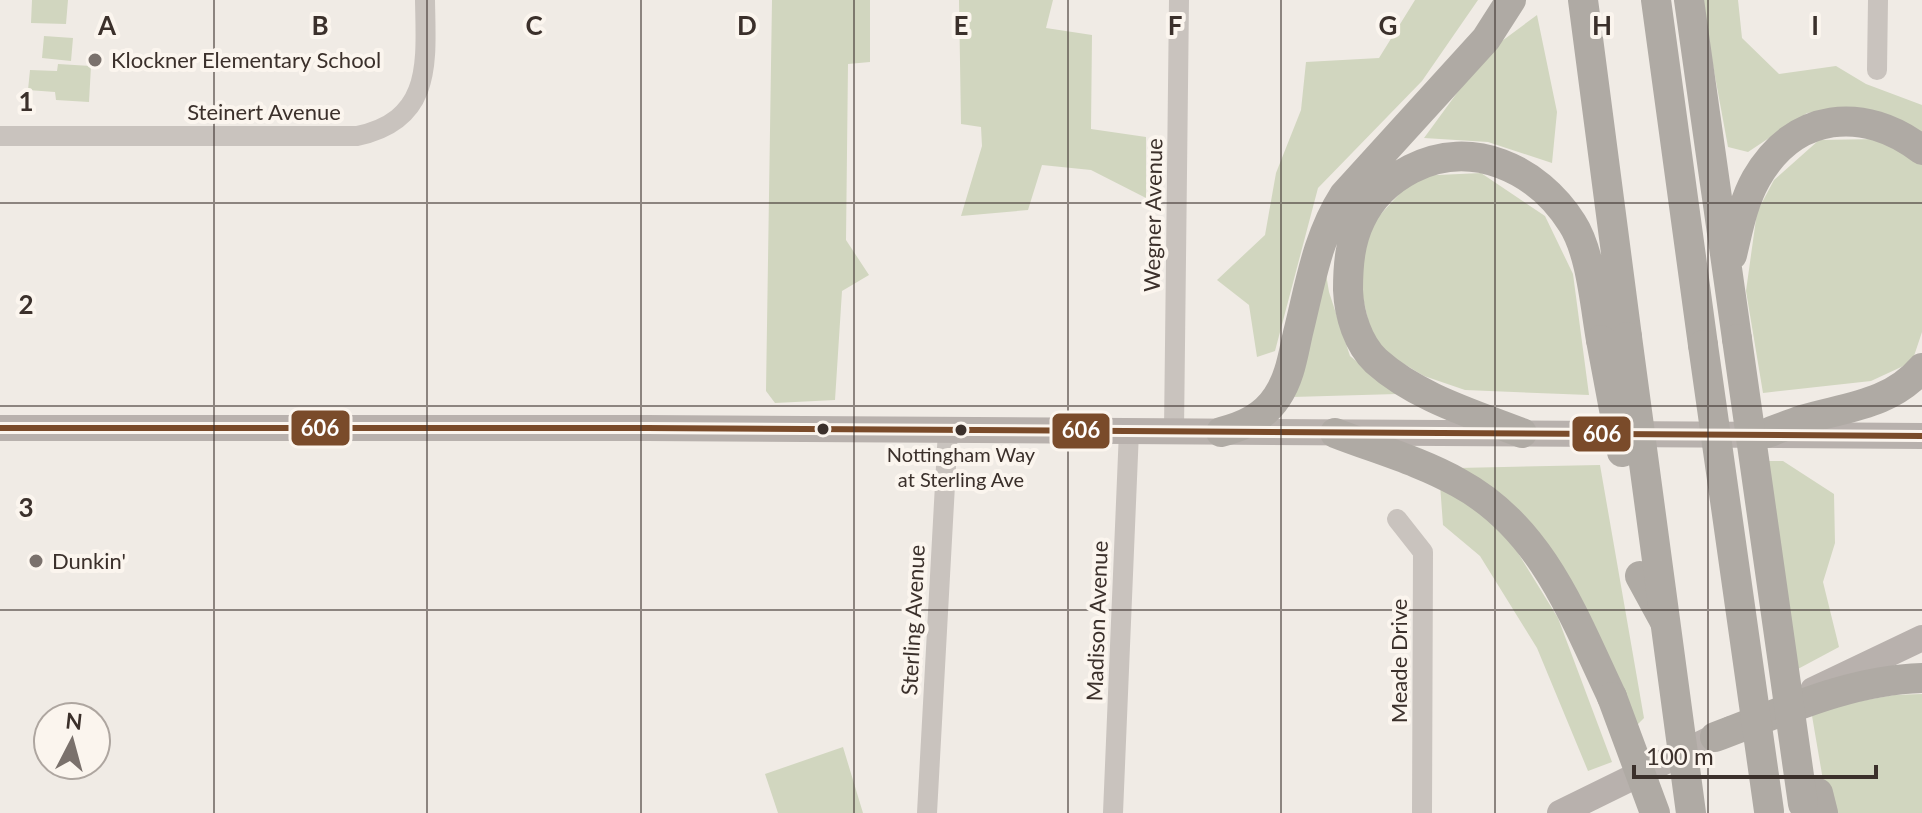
<svg xmlns="http://www.w3.org/2000/svg" width="1922" height="813" font-family="Lato,sans-serif">
<rect width="100%" height="100%" fill="#f0ebe5"/>
<path fill="#d1d6bf" d="M32,0H68L66,24L31,23Z
M772,0H870V62L848,64L846,240L869,275L842,291L835,400L775,403L766,391Z
M959,0H1053L1046,28L1092,35L1091,129L1146,137V198L1091,170L1042,165L1028,210L961,216L982,146L981,127L961,124Z
M1415,0H1478L1422,81L1318,188L1275,351L1257,357L1249,305L1217,280L1265,235L1276,173L1301,110L1306,62L1379,58Z
M1701,0H1738L1742,38L1779,74L1836,66L1866,84L1922,105V140L1852,108L1807,113L1748,152L1728,147Z
M1537,15L1557,112L1552,163L1488,142L1424,138L1487,52Z
M44,36L73,38L71,61L42,58Z
M58,64L91,66L89,102L56,100L55,92L28,90L30,70L57,71Z
M1879,139L1922,163V332L1912,362L1871,381L1763,393L1746,291L1757,212L1774,180L1819,140Z
M1481,173L1545,216L1573,274L1589,395L1465,390L1424,376L1374,346L1360,285L1367,229L1416,176Z
M1324,262L1329,292L1350,356L1397,394L1292,397Z
M1765,461H1783L1834,494L1835,543L1823,582L1839,647L1796,670Z
M1600,465L1644,718L1632,730L1584,611L1458,468Z
M1440,484L1505,532L1558,618L1612,762L1588,771L1537,648L1480,556L1443,525Z
M1922,694V813H1834L1824,786L1811,710L1894,695Z
M843,747L863,813H778L765,774Z"/>
<g fill="none" stroke-linecap="round" stroke-linejoin="round">
<path stroke="#c9c3be" stroke-width="20" d="M1877,70L1878,0
M0,136H357C433,120 426,62 425,0
M1174,431L1179,0
M1397,519L1423,552L1422,813
M927,813L948,430
M1113,813L1129,431"/>
<path stroke="#b8b1ad" stroke-width="26" d="M0,428H647L1922,436
M1813,690L1922,638
M1560,813L1731,729"/>
<path stroke="#afaaa4" stroke-width="30" d="M1583,0L1627,337
M1656,0L1703,345
M1689,0L1737,339
M1732,255C1738,230 1743,202 1756,179C1794,112 1864,105 1922,150
M1221,432C1244,426 1264,417 1277,397C1290,378 1293,355 1298,333C1310,285 1317,237 1344,195L1486,39L1511,0
M1335,433C1376,449 1420,461 1459,483C1542,528 1574,617 1612,697
M1522,433C1473,414 1416,397 1376,361C1358,344 1349,315 1348,290C1348,265 1350,241 1361,219C1372,196 1390,180 1411,169C1471,138 1537,168 1572,223C1591,252 1595,306 1601,340
M1767,433C1778,429 1790,424 1802,420C1846,407 1890,405 1922,368
M1640,576L1664,620
M1715,737C1782,712 1849,680 1922,678
M1818,793L1823,813"/>
<path stroke="#afaaa4" stroke-width="30" d="M1627,337L1691,813
M1737,339L1803,804
M1601,340L1622,452
M1703,345L1769,811
M1612,697L1655,813"/>
<g stroke="#fbf5ee" stroke-width="12">
<path id="bus-1" d="M0,428H647L1922,436"/>
</g>
<use href="#bus-1" stroke="#7a4b2a" stroke-width="6"/>
</g>
<path fill="none" stroke="#3b302b" stroke-width="2" stroke-opacity="0.55" d="M214,0V813M427,0V813M641,0V813M854,0V813M1068,0V813M1281,0V813M1495,0V813M1708,0V813M0,203H1922M0,406H1922M0,610H1922"/>
<g fill="#7a716c" stroke="#fbf5ee" stroke-width="3">
<circle cx="95" cy="60" r="8"/>
<circle cx="36" cy="561" r="8"/>
</g>
<g fill="#3b302b" stroke="#fbf5ee" stroke-width="3">
<circle cx="823" cy="429" r="7"/>
<circle cx="961" cy="430" r="7"/>
</g>
<g text-anchor="middle" stroke-width="8" stroke-linejoin="round" paint-order="stroke">
<g font-size="20" fill="#3b302b" stroke="#fbf5ee">
<text x="961" y="462">Nottingham Way<tspan x="961" dy="25">at Sterling Ave</tspan></text>
</g>
<g font-size="22" fill="#3b302b" stroke="#fbf5ee" text-anchor="start">
<text x="111" y="68">Klockner Elementary School</text>
<text x="52" y="569">Dunkin'</text>
</g>
<g font-size="22" fill="#3b302b" stroke="#fbf5ee">
<text x="264" y="120">Steinert Avenue</text>
<text transform="translate(1153 215) rotate(-89)" y="8">Wegner Avenue</text>
<text transform="translate(913 620) rotate(-87)" y="8">Sterling Avenue</text>
<text transform="translate(1097 621) rotate(-88)" y="8">Madison Avenue</text>
<text transform="translate(1399 661) rotate(-90)" y="8">Meade Drive</text>
</g>
</g>
<g font-size="26" text-anchor="middle" font-weight="bold" fill="#3b302b" stroke="#fbf5ee" stroke-width="8" stroke-linejoin="round" paint-order="stroke">
<text x="107" y="35">A</text>
<text x="320" y="35">B</text>
<text x="534" y="35">C</text>
<text x="747" y="35">D</text>
<text x="961" y="35">E</text>
<text x="1175" y="35">F</text>
<text x="1388" y="35">G</text>
<text x="1602" y="35">H</text>
<text x="1815" y="35">I</text>
<text x="26" y="111">1</text>
<text x="26" y="314">2</text>
<text x="26" y="517">3</text>
</g>
<g stroke="#fbf5ee" stroke-width="3">
<rect x="290" y="409" width="61" height="38" rx="8" fill="#7a4b2a"/>
<rect x="1051" y="412" width="60" height="38" rx="8" fill="#7a4b2a"/>
<rect x="1571" y="415" width="61" height="38" rx="8" fill="#7a4b2a"/>
</g>
<g font-size="22" text-anchor="middle" font-weight="bold" fill="#fff">
<text x="320" y="436">606</text>
<text x="1081" y="438">606</text>
<text x="1602" y="442">606</text>
</g>
<g transform="translate(72 741) rotate(6)"><circle r="38" fill="#fbf5ee" stroke="#aea6a0" stroke-width="2"/>
<path d="M0-6L14 30L0 20L-14 30Z" fill="#7a716c"/>
<text y="-12" font-size="22" font-weight="bold" text-anchor="middle" fill="#3b302b">N</text>
</g>
<path d="M1634 765v12h242v-12" fill="none" stroke="#3b302b" stroke-width="4"/>
<text x="1646" y="765" font-size="24" fill="#3b302b" stroke="#fbf5ee" stroke-width="6" paint-order="stroke">100 m</text>
</svg>
